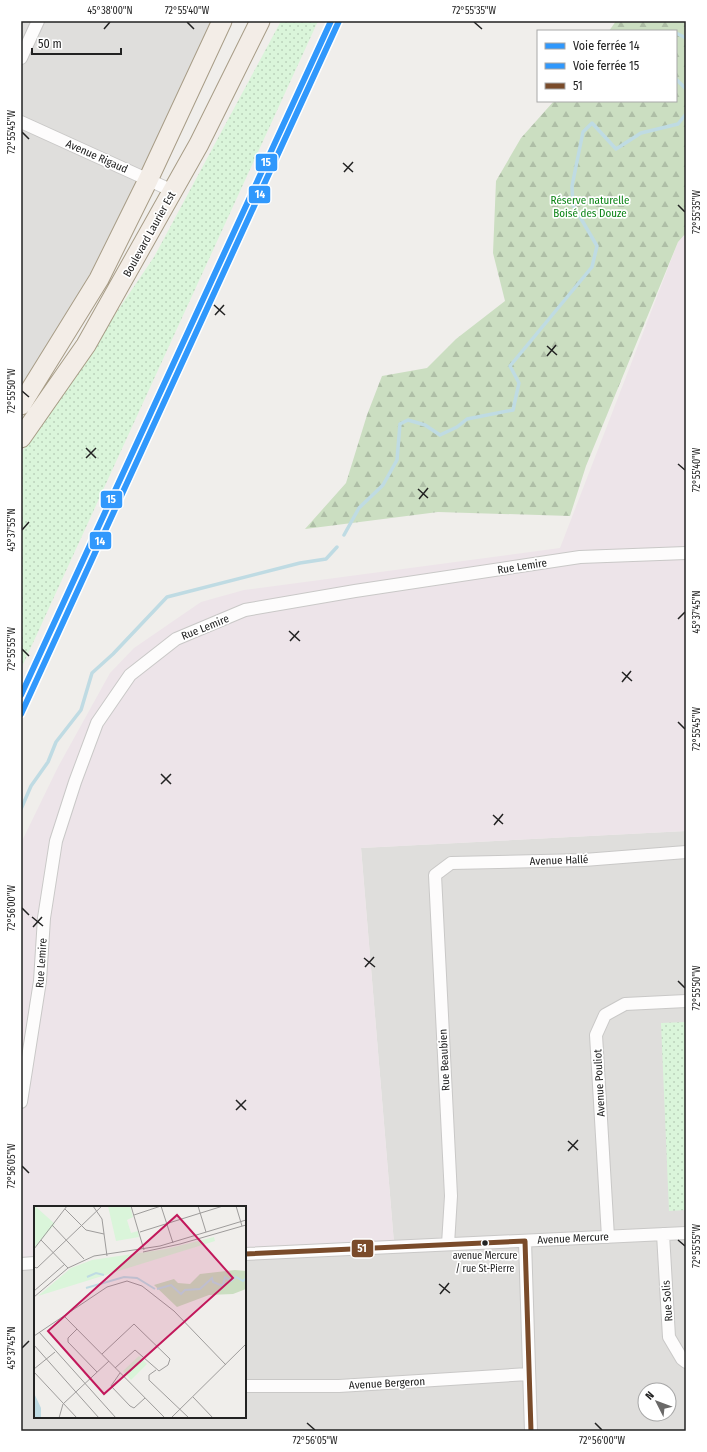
<svg xmlns="http://www.w3.org/2000/svg" width="707" height="1452" font-family="'Fira Sans Condensed',sans-serif">
<defs>
<pattern id="forest-firs" width="22" height="20" patternUnits="userSpaceOnUse"><rect width="22" height="20" fill="#cbdec1"/><path d="M5 1l3.5 6h-7zM16 11l3.5 6h-7z" fill="#aebea6"/></pattern>
<pattern id="park-dots" width="8" height="8" patternUnits="userSpaceOnUse"><rect width="8" height="8" fill="#daf5da"/><path d="M2 2h.1M6 6h.1" fill="none" stroke="#bbd2bb" stroke-width="1.8" stroke-linecap="round"/></pattern>
</defs>
<rect width="100%" height="100%" fill="#f0eeeb"/>
<path fill="#dfdedc" fill-rule="evenodd" d="M21,21H216L147,173L21,408Z
M686,831V1431H21V1261L35,1260V1417H245V1251L394,1243L361,848ZM645,1390H669V1414H645Z"/>
<path fill="#ede4e9" d="M686,232V831L361,848L394,1243L245,1250V1207H35V1260L21,1261V843L58,767L110,673L134,648L201,602L244,590L560,548L678,242Z"/>
<path fill="url(#forest-firs)" d="M616,21H686V233L678,242L586,466L570,516L438,512L305,529L346,483L367,415L382,376L427,368L456,339L505,301L493,253L496,181L521,138L554,101H676V31H609Z"/>
<path fill="url(#park-dots)" d="M281,21H318L21,669V453L154,257Z
M686,1022V1210L669,1211L661,1023Z"/>
<g fill="none" stroke-linecap="round" stroke-linejoin="round">
<path stroke="#bfdbe3" stroke-width="3.5" d="M676,33L686,38
M676,79L686,89
M344,535L359,508L383,485L397,460L400,424L408,420L425,425L440,435L457,427L467,419L513,410L519,383L510,366L592,267L597,246L573,205L572,186L583,132L592,123L616,149L641,133L678,124L686,114
M21,809L31,786L48,762L56,742L81,710L92,673L113,654L167,597L300,563L326,559L337,547"/>
<g stroke="#c9c8c7" stroke-width="14">
<path id="street" d="M21,58L38,21
M21,122L173,191
M21,1102L40,981L44,918L56,841L75,782L97,723L130,675L176,639L245,610L355,591L580,557L686,553
M663,1234L669,1337L682,1359L686,1362
M608,1237L596,1035L605,1015L625,1004L686,1001
M525,1241L531,1431
M448,1244L451,1196L435,875L451,863L584,860L686,852
M245,1254L686,1233
M21,1264L35,1263
M245,1386H339L528,1374"/>
</g>
<g stroke="#a79c86" stroke-width="21">
<path id="primary" d="M21,405L99,279L148,180L222,21
M21,438L86,345L199,144L260,21"/>
</g>
<use href="#street" stroke="#fdfcfc" stroke-width="12"/>
<use href="#primary" stroke="#f3ede7" stroke-width="19"/>
<g stroke="#fff" stroke-width="8">
<path id="bus-1" d="M245,1254L525,1241L531,1431"/>
</g>
<use href="#bus-1" stroke="#7a4b2a" stroke-width="5"/>
<g stroke="#fff" stroke-width="9">
<path id="rail-1" d="M21,714L339,21"/>
</g>
<g stroke="#fff" stroke-width="9">
<path id="rail-2" d="M21,695L331,21"/>
</g>
<use href="#rail-1" stroke="#3098fc" stroke-width="6"/>
<use href="#rail-2" stroke="#3098fc" stroke-width="6"/>
</g>
<path fill="none" stroke="#222" stroke-width="1.5" d="M187,22L194,29M474,22L482,29M104,29L110,22M22,132L29,139M343,163L353,172M344,172L353,162M678,205L685,212M214,305L225,315M215,315L224,305M547,346L557,355M547,356L556,345M22,391L29,397M86,448L96,458M86,458L96,448M678,464L685,470M418,489L428,498M419,499L428,488M22,530L29,522M678,619L685,612M289,631L300,641M290,641L299,631M22,649L29,656M622,672L632,681M622,682L631,671M678,722L685,729M161,774L171,784M161,784L171,774M493,815L503,824M494,825L503,814M22,908L29,915M32,917L43,926M33,927L42,917M364,958L375,967M365,967L374,957M678,981L685,988M236,1100L246,1110M236,1110L246,1100M568,1141L578,1150M568,1151L578,1140M22,1166L29,1173M678,1240L685,1246M439,1284L450,1293M440,1294L449,1283M22,1348L29,1341M307,1423L315,1430M595,1423L602,1430"/>
<circle fill="#222" stroke="#fff" stroke-width="1.5" cx="485" cy="1243" r="3.5"/>
<g text-anchor="middle" stroke-width="3.5" stroke-linejoin="round" paint-order="stroke">
<g font-size="10" fill="#222" stroke="#fff">
<text x="485" y="1259">avenue Mercure<tspan x="485" dy="13">/ rue St-Pierre</tspan></text>
</g>
<g font-size="11" fill="#222" stroke="#fff">
<text transform="translate(97 156) rotate(24)" y="4">Avenue Rigaud</text>
<text transform="translate(149 234) rotate(-61)" y="4">Boulevard Laurier Est</text>
<text transform="translate(522 566) rotate(-9)" y="4">Rue Lemire</text>
<text transform="translate(205 627) rotate(-22)" y="4">Rue Lemire</text>
<text transform="translate(559 860) rotate(-2)" y="4">Avenue Hallé</text>
<text transform="translate(41 963) rotate(-86)" y="4">Rue Lemire</text>
<text transform="translate(444 1060) rotate(-93)" y="4">Rue Beaubien</text>
<text transform="translate(599 1083) rotate(-93)" y="4">Avenue Pouliot</text>
<text transform="translate(573 1238) rotate(-3)" y="4">Avenue Mercure</text>
<text transform="translate(667 1301) rotate(-94)" y="4">Rue Solis</text>
<text transform="translate(387 1383) rotate(-3)" y="4">Avenue Bergeron</text>
</g>
<g font-size="11" fill="#0c8416" stroke="#fff">
<text x="590" y="204">Réserve naturelle<tspan x="590" dy="13">Boisé des Douze</tspan></text>
</g>
</g>
<g transform="translate(34 1206)">
<rect width="212" height="212" fill="#f0eeeb"/>
<path d="M201,64L212,65V83L199,88L175,89L143,101L120,79L140,73L144,77L156,78L166,68Z" fill="#cbdec1"/>
<path d="M74,0H96L99,11L93,14L97,27L104,25L105,31L82,35ZM2,1L21,18L0,42V2ZM180,31L181,35L4,90L37,62L58,54L132,43ZM105,150L113,158L97,174L89,165Z" fill="#daf5da"/>
<path d="M0,187L7,202V212H0Z" fill="#bfdbe3"/>
<path fill="none" stroke="#bfdbe3" stroke-width="2" d="M53,71L62,67L70,69M52,82L90,71L103,72L121,83M123,83L137,79L147,88L151,84L166,83L178,72L179,76L186,79H189L191,71L197,75L202,71L209,75L212,72"/>
<path fill="none" stroke="#9e9c9b" stroke-width="1" d="M59,0L68,13L73,50M97,0L110,44M164,0L172,26M202,0L208,20M31,3L52,24L70,28M100,9L127,0L139,37M18,19L50,53M106,26L189,0M7,34L34,62M0,43L33,0M109,46L146,38L212,19M0,61L3,62L68,0M0,85L31,58M0,91L34,62L60,50L126,40L212,14M30,110L131,212M43,123L34,132V136L63,166M5,126L82,212M0,130L73,81L93,75L108,80L140,105L192,159M0,139L65,212M68,148L100,118L136,153L134,159L125,165L101,144L81,162M0,163L21,146M122,164L115,169V174L155,212M0,166L43,212M86,167L77,180L96,200L100,202L111,192M159,191L179,212M25,212L29,198L75,155M137,212L212,138"/>
<path fill="#c2185b" fill-opacity="0.15" stroke="#c2185b" stroke-width="2" d="M143,9L199,72L70,188L14,125Z"/>
<rect width="212" height="212" fill="none" stroke="#222" stroke-width="2"/>
</g>
<g stroke="#fff" stroke-width="1.5">
<rect x="255" y="153" width="23" height="19" rx="4" fill="#3098fc"/>
<rect x="248" y="185" width="23" height="19" rx="4" fill="#3098fc"/>
<rect x="100" y="490" width="23" height="19" rx="4" fill="#3098fc"/>
<rect x="89" y="531" width="23" height="19" rx="4" fill="#3098fc"/>
<rect x="351" y="1239" width="23" height="19" rx="4" fill="#7a4b2a"/>
</g>
<g font-size="11" text-anchor="middle" font-weight="bold" fill="#fff">
<text x="266" y="166">15</text>
<text x="260" y="198">14</text>
<text x="111" y="503">15</text>
<text x="100" y="545">14</text>
<text x="362" y="1252">51</text>
</g>
<rect width="707" height="1452" fill="none" stroke="#ffffff" stroke-width="44"/>
<rect x="537" y="30" width="140" height="72" fill="#ffffff" stroke="#a7a7a7"/>
<rect x="545" y="43" width="20" height="6" fill="#3098fc" stroke="#a7a7a7"/>
<text x="573" y="50" font-size="12" fill="#222222">Voie ferrée 14</text>
<rect x="545" y="63" width="20" height="6" fill="#3098fc" stroke="#a7a7a7"/>
<text x="573" y="70" font-size="12" fill="#222222">Voie ferrée 15</text>
<rect x="545" y="83" width="20" height="6" fill="#7a4b2a" stroke="#a7a7a7"/>
<text x="573" y="90" font-size="12" fill="#222222">51</text>
<g transform="translate(657 1402) rotate(312)"><circle r="19" fill="#ffffff" stroke="#a7a7a7"/>
<path d="M0-3L7 15L0 10L-7 15Z" fill="#6a6968"/>
<text y="-6" font-size="11" font-weight="bold" text-anchor="middle" fill="#222222">N</text>
</g>
<path d="M32 48v6h89v-6" fill="none" stroke="#222222" stroke-width="2"/>
<text x="38" y="48" font-size="12" fill="#222222" stroke="#ffffff" stroke-width="3" paint-order="stroke">50 m</text>
<rect x="22" y="22" width="663" height="1408" fill="none" stroke="#222" stroke-width="1.5"/>
<g font-size="10" text-anchor="middle" fill="#222">
<text x="110" y="14">45°38'00"N</text>
<text x="187" y="14">72°55'40"W</text>
<text x="474" y="14">72°55'35"W</text>
<text transform="translate(11 132) rotate(-90)" y="4">72°55'45"W</text>
<text transform="translate(696 212) rotate(-90)" y="4">72°55'35"W</text>
<text transform="translate(11 391) rotate(-90)" y="4">72°55'50"W</text>
<text transform="translate(696 470) rotate(-90)" y="4">72°55'40"W</text>
<text transform="translate(11 530) rotate(-90)" y="4">45°37'55"N</text>
<text transform="translate(696 612) rotate(-90)" y="4">45°37'45"N</text>
<text transform="translate(11 649) rotate(-90)" y="4">72°55'55"W</text>
<text transform="translate(696 729) rotate(-90)" y="4">72°55'45"W</text>
<text transform="translate(11 908) rotate(-90)" y="4">72°56'00"W</text>
<text transform="translate(696 988) rotate(-90)" y="4">72°55'50"W</text>
<text transform="translate(11 1166) rotate(-90)" y="4">72°56'05"W</text>
<text transform="translate(696 1246) rotate(-90)" y="4">72°55'55"W</text>
<text transform="translate(11 1348) rotate(-90)" y="4">45°37'45"N</text>
<text x="315" y="1444">72°56'05"W</text>
<text x="602" y="1444">72°56'00"W</text>
</g>
</svg>
